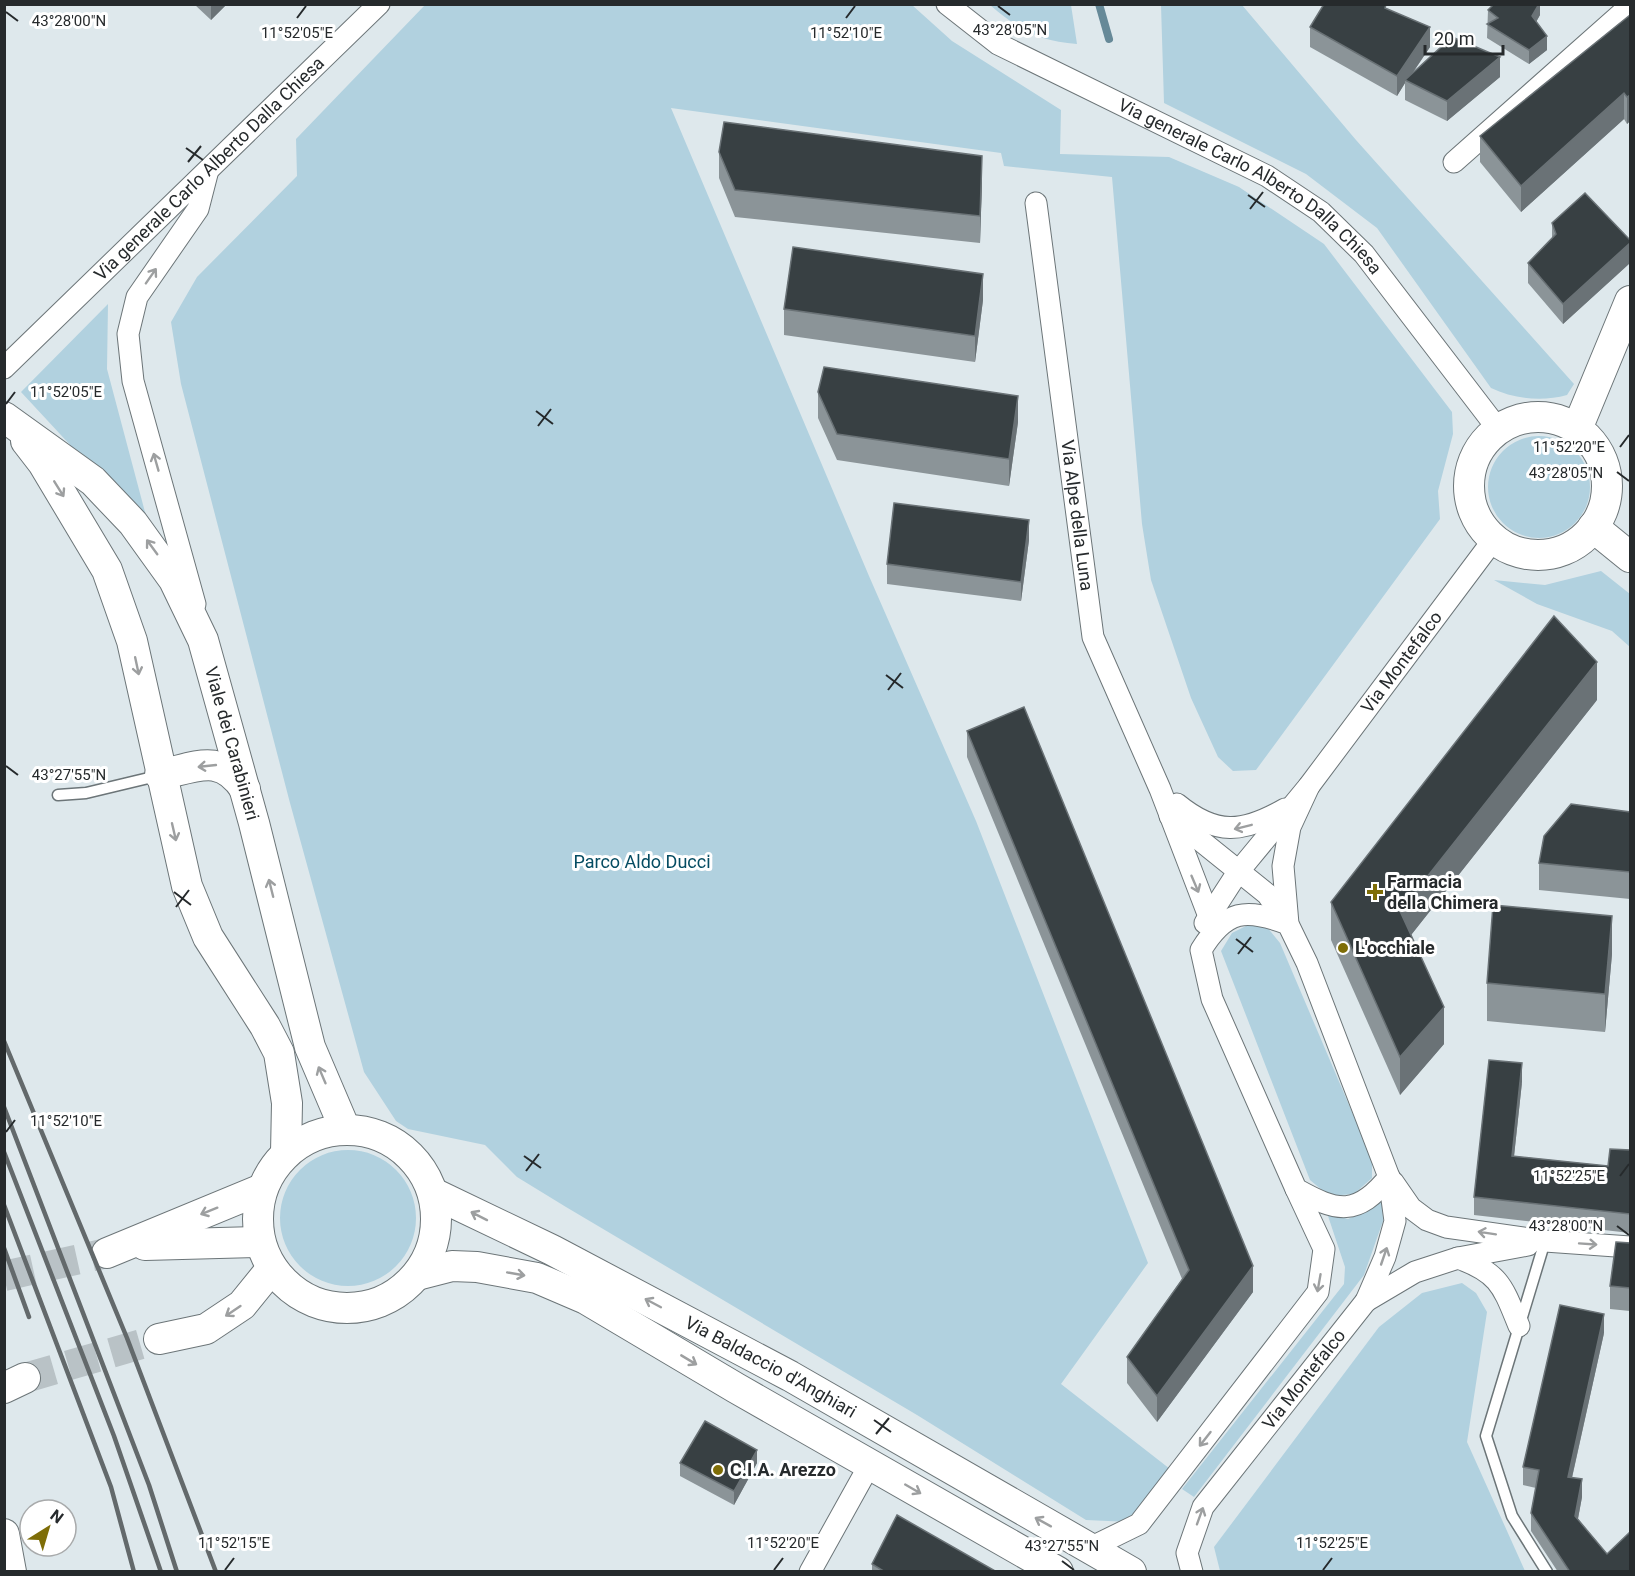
<svg xmlns="http://www.w3.org/2000/svg" width="1635" height="1576" font-family="Roboto,sans-serif">
<rect width="100%" height="100%" fill="#dee8ec"/>
<path fill="#b1d1df" d="M425,5H912L952,41L1061,110L1060,154L1169,157L1239,187L1324,244L1452,412L1453,434L1438,491L1440,519L1256,770L1233,771L1218,757L1191,698L1151,580L1142,524L1112,177L1004,166L1001,153L671,108L869,576L976,821L1148,1263L1061,1384L1170,1469L1130,1522L1086,1520L917,1415L566,1207L517,1177L485,1145L408,1129L396,1121L364,1072L290,803L181,384L171,322L197,277L297,176L296,139Z
M990,5H1071L1077,44C1038,41 1019,30 990,5Z
M1161,5H1242L1356,140L1574,384L1567,395C1542,402 1514,399 1491,388L1377,228L1306,174L1164,103Z
M108,304L107,369L150,531L21,392Z
M1488 487a51 51 0 1 1 102 0a51 51 0 1 1-102 0Z
M1601,571L1630,594V647L1612,631L1537,604L1494,580L1545,585Z
M1252,923L1267,927L1280,943L1372,1159V1178L1354,1194L1329,1196L1310,1180L1221,951L1232,933Z
M280 1218a68 68 0 1 1 136 0a68 68 0 1 1-136 0Z
M1382,1196L1383,1221L1364,1275L1194,1497L1182,1489L1344,1284L1345,1267L1327,1213L1348,1219L1367,1210Z
M1462,1283L1476,1293L1487,1312L1467,1442L1525,1571H1220L1214,1547L1379,1327L1422,1293Z"/>
<g fill="none" stroke-linecap="round" stroke-linejoin="round">
<path stroke="#668998" stroke-width="8" d="M1099,4L1109,39"/>
<path stroke="#b9c2c6" stroke-width="30" stroke-dasharray="30 15" stroke-linecap="butt" d="M4,1276L107,1253
M25,1378L159,1339"/>
<g stroke="#6c7578" stroke-width="13">
<path id="lane" d="M58,795L86,793L157,776
M1545,1241L1486,1436L1512,1516L1547,1572"/>
</g>
<g stroke="#6c7578" stroke-width="23">
<g id="street">
<path id="s1" d="M947,4L998,44L1267,176L1321,212L1364,254L1498,429"/>
<path d="M1454,162L1630,6"/>
<path id="s2" d="M1036,203L1093,637L1160,789L1208,914"/>
<path id="s3" d="M4,368L379,4"/>
<path d="M195,604L133,381L128,334L137,297L198,209L207,174"/>
<path d="M1177,804C1216,836 1243,833 1285,809"/>
<path d="M1170,816L1267,894L1288,924"/>
<path id="s4" d="M1205,923L1238,872L1309,786L1494,539"/>
<path d="M1288,924C1246,908 1226,909 1201,950L1212,999L1296,1189C1337,1212 1357,1217 1389,1177L1307,963L1288,924L1283,866L1290,827L1309,786"/>
<path d="M1393,1182L1411,1208L1427,1220L1446,1227L1545,1241L1630,1247"/>
<path d="M1458,1258C1500,1273 1503,1287 1519,1326"/>
<path d="M1366,1301L1415,1272L1458,1258L1528,1245"/>
<path d="M1090,1548L1139,1524L1318,1292L1324,1249L1296,1189"/>
<path d="M810,1572L870,1464"/>
<path id="s5" d="M1192,1572L1187,1553L1203,1507L1366,1301L1385,1257L1395,1221L1389,1177"/>
</g>
</g>
<g stroke="#6c7578" stroke-width="32">
<g id="secondary">
<path id="s6" d="M4,417L93,481L133,523L174,580L203,640L254,823L310,1047L345,1129"/>
<circle cx="1538" cy="486" r="69"/>
<path d="M1577,429L1630,301"/>
<path d="M26,441L43,463L107,570L132,641L187,886L208,937L265,1026L279,1053L287,1103L286,1153"/>
<path d="M1593,527L1630,557"/>
<path d="M160,775C196,767 221,752 245,789"/>
<circle cx="347" cy="1219" r="89"/>
<path id="s7" d="M433,1193L552,1250L790,1376L1131,1572"/>
<path d="M145,1245L260,1242"/>
<path d="M107,1253L262,1189"/>
<path d="M417,1275L452,1266L477,1267L537,1278L586,1299L736,1388L1058,1572"/>
<path d="M159,1339L206,1329L242,1305L272,1268"/>
<path d="M4,1388L25,1378"/>
<path d="M4,1534L11,1572"/>
</g>
</g>
<use href="#lane" stroke="#fff" stroke-width="10"/>
<use href="#street" stroke="#fff" stroke-width="21"/>
<use href="#secondary" stroke="#fff" stroke-width="30"/>
<path stroke="#63696b" stroke-width="4.5" d="M4,1041L127,1338L216,1572
M4,1107L149,1485L177,1572
M4,1152L114,1436L161,1572
M4,1205L111,1487L134,1572
M4,1248L29,1317"/>
</g>
<path fill="#8b9498" d="M194,4H227L211,20Z
M1540,4V15L1536,22L1547,50L1529,64L1487,38L1488,10Z
M1387,9L1430,47L1412,74L1500,77L1447,121L1405,100V83L1397,96L1310,47V27Z
M1630,15V121L1627,124L1624,119L1521,212L1480,162V136Z
M719,152L982,182L980,243L735,217L719,178Z
M1552,223L1630,240V263L1563,324L1528,283V263L1552,238Z
M983,300L975,362L784,335V309Z
M818,392L1018,422L1009,486L837,460L818,418Z
M1029,540L1021,601L887,584V564Z
M1597,700L1411,935L1444,1044L1400,1095L1331,940V902Z
M967,731L1253,1292L1157,1422L1127,1383V1357L1182,1279L967,757Z
M1630,812V899L1539,890V863Z
M1612,954L1605,1032L1487,1021V983Z
M1522,1082L1514,1156L1608,1166L1630,1150V1233L1474,1215V1197Z
M1630,1243V1311L1610,1309V1286Z
M1604,1333L1572,1478L1582,1497L1578,1519L1607,1554L1630,1572H1558L1531,1531V1513L1536,1488L1523,1485V1467Z
M680,1463H757L734,1505L680,1476Z
M872,1564L997,1572H872Z"/>
<path fill="#6a7276" d="M211,4H227L211,20Z
M1539,4H1540V15L1532,29V16Z
M1430,27V47L1407,81L1405,80V83L1397,96V76Z
M1547,36V50L1529,64V50Z
M1500,57V77L1447,121V101Z
M1624,93V119L1521,212V186Z
M1630,95V121L1627,124V97Z
M982,156V182L980,243V216Z
M1630,243V263L1563,324V304Z
M983,274V300L975,362V336Z
M1018,396V422L1009,486V459Z
M1029,520V540L1021,601V582Z
M1597,662V700L1400,949V911Z
M1612,916V954L1605,1032V994Z
M1444,1007V1044L1400,1095V1057Z
M1522,1063V1082L1512,1175V1156Z
M1253,1266V1292L1157,1422V1396Z
M1604,1314V1333L1568,1495V1477Z
M757,1450V1463L734,1505V1491Z
M1582,1479V1497L1575,1534V1516Z"/>
<path fill="#384043" stroke="#6a7276" stroke-width="1.5" d="M1324,4H1386L1385,8L1430,27L1397,76L1310,27Z
M1494,4H1539L1532,16L1547,36L1529,50L1487,24L1498,18L1488,10Z
M1630,15V95L1627,97L1624,93L1521,186L1480,136Z
M1452,37L1500,57L1447,101L1405,80Z
M724,122L982,156L980,216L735,190L719,152Z
M1585,193L1630,240V243L1563,304L1528,263L1556,234L1552,223Z
M793,247L983,274L975,336L784,309Z
M824,367L1018,396L1009,459L837,434L818,392Z
M894,503L1029,520L1021,582L887,564Z
M1554,616L1597,662L1400,911L1444,1007L1400,1057L1331,902Z
M1024,707L1253,1266L1157,1396L1127,1357L1189,1270L967,731Z
M1571,804L1630,812V872L1539,863L1544,836Z
M1493,905L1612,916L1605,994L1487,983Z
M1489,1060L1522,1063L1512,1156L1608,1166L1610,1149L1630,1150V1214L1474,1197Z
M1616,1242L1630,1243V1288L1610,1286Z
M1560,1305L1604,1314L1568,1477L1582,1479L1575,1516L1607,1554L1630,1532V1572H1570L1531,1513L1539,1470L1523,1467Z
M705,1421L757,1450L734,1491L680,1463Z
M897,1515L997,1572H885L872,1564Z"/>
<defs><path id="oneway-shaft" d="M-6 0H5M1.5-3L5.5 0L1.5 3" fill="none" stroke-width="1.6" stroke-linecap="round" stroke-linejoin="round" transform="scale(1.5)"/></defs>
<g stroke="#9d9fa0">
<use href="#oneway-shaft" transform="translate(151 276) rotate(-55)"/>
<use href="#oneway-shaft" transform="translate(156 462) rotate(-106)"/>
<use href="#oneway-shaft" transform="translate(59 489) rotate(58)"/>
<use href="#oneway-shaft" transform="translate(152 547) rotate(-126)"/>
<use href="#oneway-shaft" transform="translate(137 666) rotate(78)"/>
<use href="#oneway-shaft" transform="translate(207 766) rotate(174)"/>
<use href="#oneway-shaft" transform="translate(1243 827) rotate(166)"/>
<use href="#oneway-shaft" transform="translate(174 832) rotate(77)"/>
<use href="#oneway-shaft" transform="translate(1195 884) rotate(67)"/>
<use href="#oneway-shaft" transform="translate(271 888) rotate(-104)"/>
<use href="#oneway-shaft" transform="translate(322 1075) rotate(-113)"/>
<use href="#oneway-shaft" transform="translate(209 1211) rotate(158)"/>
<use href="#oneway-shaft" transform="translate(479 1216) rotate(-153)"/>
<use href="#oneway-shaft" transform="translate(1487 1233) rotate(-171)"/>
<use href="#oneway-shaft" transform="translate(1588 1244) rotate(4)"/>
<use href="#oneway-shaft" transform="translate(1384 1256) rotate(-71)"/>
<use href="#oneway-shaft" transform="translate(516 1274) rotate(10)"/>
<use href="#oneway-shaft" transform="translate(1319 1283) rotate(100)"/>
<use href="#oneway-shaft" transform="translate(653 1303) rotate(-152)"/>
<use href="#oneway-shaft" transform="translate(233 1311) rotate(146)"/>
<use href="#oneway-shaft" transform="translate(689 1360) rotate(31)"/>
<use href="#oneway-shaft" transform="translate(1205 1439) rotate(128)"/>
<use href="#oneway-shaft" transform="translate(913 1489) rotate(30)"/>
<use href="#oneway-shaft" transform="translate(1200 1516) rotate(-70)"/>
<use href="#oneway-shaft" transform="translate(1043 1522) rotate(-151)"/>
</g>
<path fill="none" stroke="#262a2c" stroke-width="2" d="M998,6L1010,15M6,12L18,21M297,18L306,6M846,18L855,6M186,148L203,160M188,162L201,146M1248,195L1265,207M1250,209L1263,192M6,404L15,392M536,411L553,424M538,426L551,409M1620,447L1629,435M1617,472L1629,481M886,675L903,688M888,690L901,673M6,766L18,775M174,892L191,905M176,907L189,890M1236,939L1253,952M1238,954L1251,937M6,1132L15,1120M524,1156L541,1168M526,1171L539,1154M1620,1176L1629,1164M1617,1226L1629,1235M874,1420L891,1432M876,1434L889,1418M1062,1561L1074,1570M225,1570L234,1558M774,1570L783,1558M1323,1570L1332,1558"/>
<g fill="#7e6d07" stroke="#fff" stroke-width="2">
<path d="M1372 883h6v6h6v6h-6v6h-6v-6h-6v-6h6z"/>
<circle cx="1343" cy="948" r="6"/>
<circle cx="718" cy="1470" r="6"/>
</g>
<g text-anchor="middle" stroke-width="6" stroke-linejoin="round" paint-order="stroke">
<g font-size="18" fill="#262a2c" stroke="#fff">
<text dy="6" stroke="none"><textPath href="#s3" startOffset="286">Via generale Carlo Alberto Dalla Chiesa</textPath></text>
<text dy="6" stroke="none"><textPath href="#s1" startOffset="356">Via generale Carlo Alberto Dalla Chiesa</textPath></text>
<text dy="6" stroke="none"><textPath href="#s2" startOffset="315">Via Alpe della Luna</textPath></text>
<text dy="6" stroke="none"><textPath href="#s4" startOffset="327">Via Montefalco</textPath></text>
<text dy="6" stroke="none"><textPath href="#s6" startOffset="412">Viale dei Carabinieri</textPath></text>
<text dy="6" stroke="none"><textPath href="#s7" startOffset="380">Via Baldaccio d'Anghiari</textPath></text>
<text dy="6" stroke="none"><textPath href="#s5" startOffset="231">Via Montefalco</textPath></text>
</g>
<g font-size="18" fill="#054c62" stroke="#fff">
<text x="642" y="868">Parco Aldo Ducci</text>
</g>
<g font-size="18" font-weight="bold" fill="#262a2c" stroke="#fff" text-anchor="start">
<text x="1387" y="888">Farmacia<tspan x="1387" dy="21">della Chimera</tspan></text>
<text x="1355" y="954">L'occhiale</text>
<text x="730" y="1476">C.I.A. Arezzo</text>
</g>
</g>
<g font-size="15" text-anchor="middle" fill="#262a2c" stroke="#fff" stroke-width="6" stroke-linejoin="round" paint-order="stroke">
<text x="69" y="26">43°28'00"N</text>
<text x="1010" y="35">43°28'05"N</text>
<text x="297" y="38">11°52'05"E</text>
<text x="846" y="38">11°52'10"E</text>
<text x="66" y="397">11°52'05"E</text>
<text x="1569" y="452">11°52'20"E</text>
<text x="1566" y="478">43°28'05"N</text>
<text x="69" y="780">43°27'55"N</text>
<text x="66" y="1126">11°52'10"E</text>
<text x="1569" y="1181">11°52'25"E</text>
<text x="1566" y="1231">43°28'00"N</text>
<text x="234" y="1548">11°52'15"E</text>
<text x="783" y="1548">11°52'20"E</text>
<text x="1332" y="1548">11°52'25"E</text>
<text x="1062" y="1551">43°27'55"N</text>
</g>
<rect width="1635" height="1576" fill="none" stroke="#262a2c" stroke-width="12"/>
<g transform="translate(48 1528) rotate(37)"><circle r="28" fill="#ffffff" stroke="#a8aaab" stroke-width="1.5"/>
<path d="M0-4.5L10 22L0 15L-10 22Z" fill="#7e6d07"/>
<text y="-9" font-size="16" font-weight="bold" text-anchor="middle" fill="#262a2c">N</text>
</g>
<path d="M1425 45v9h78v-9" fill="none" stroke="#262a2c" stroke-width="3"/>
<text x="1434" y="45" font-size="18" fill="#262a2c" stroke="#ffffff" stroke-width="4.5" paint-order="stroke">20 m</text>
</svg>
